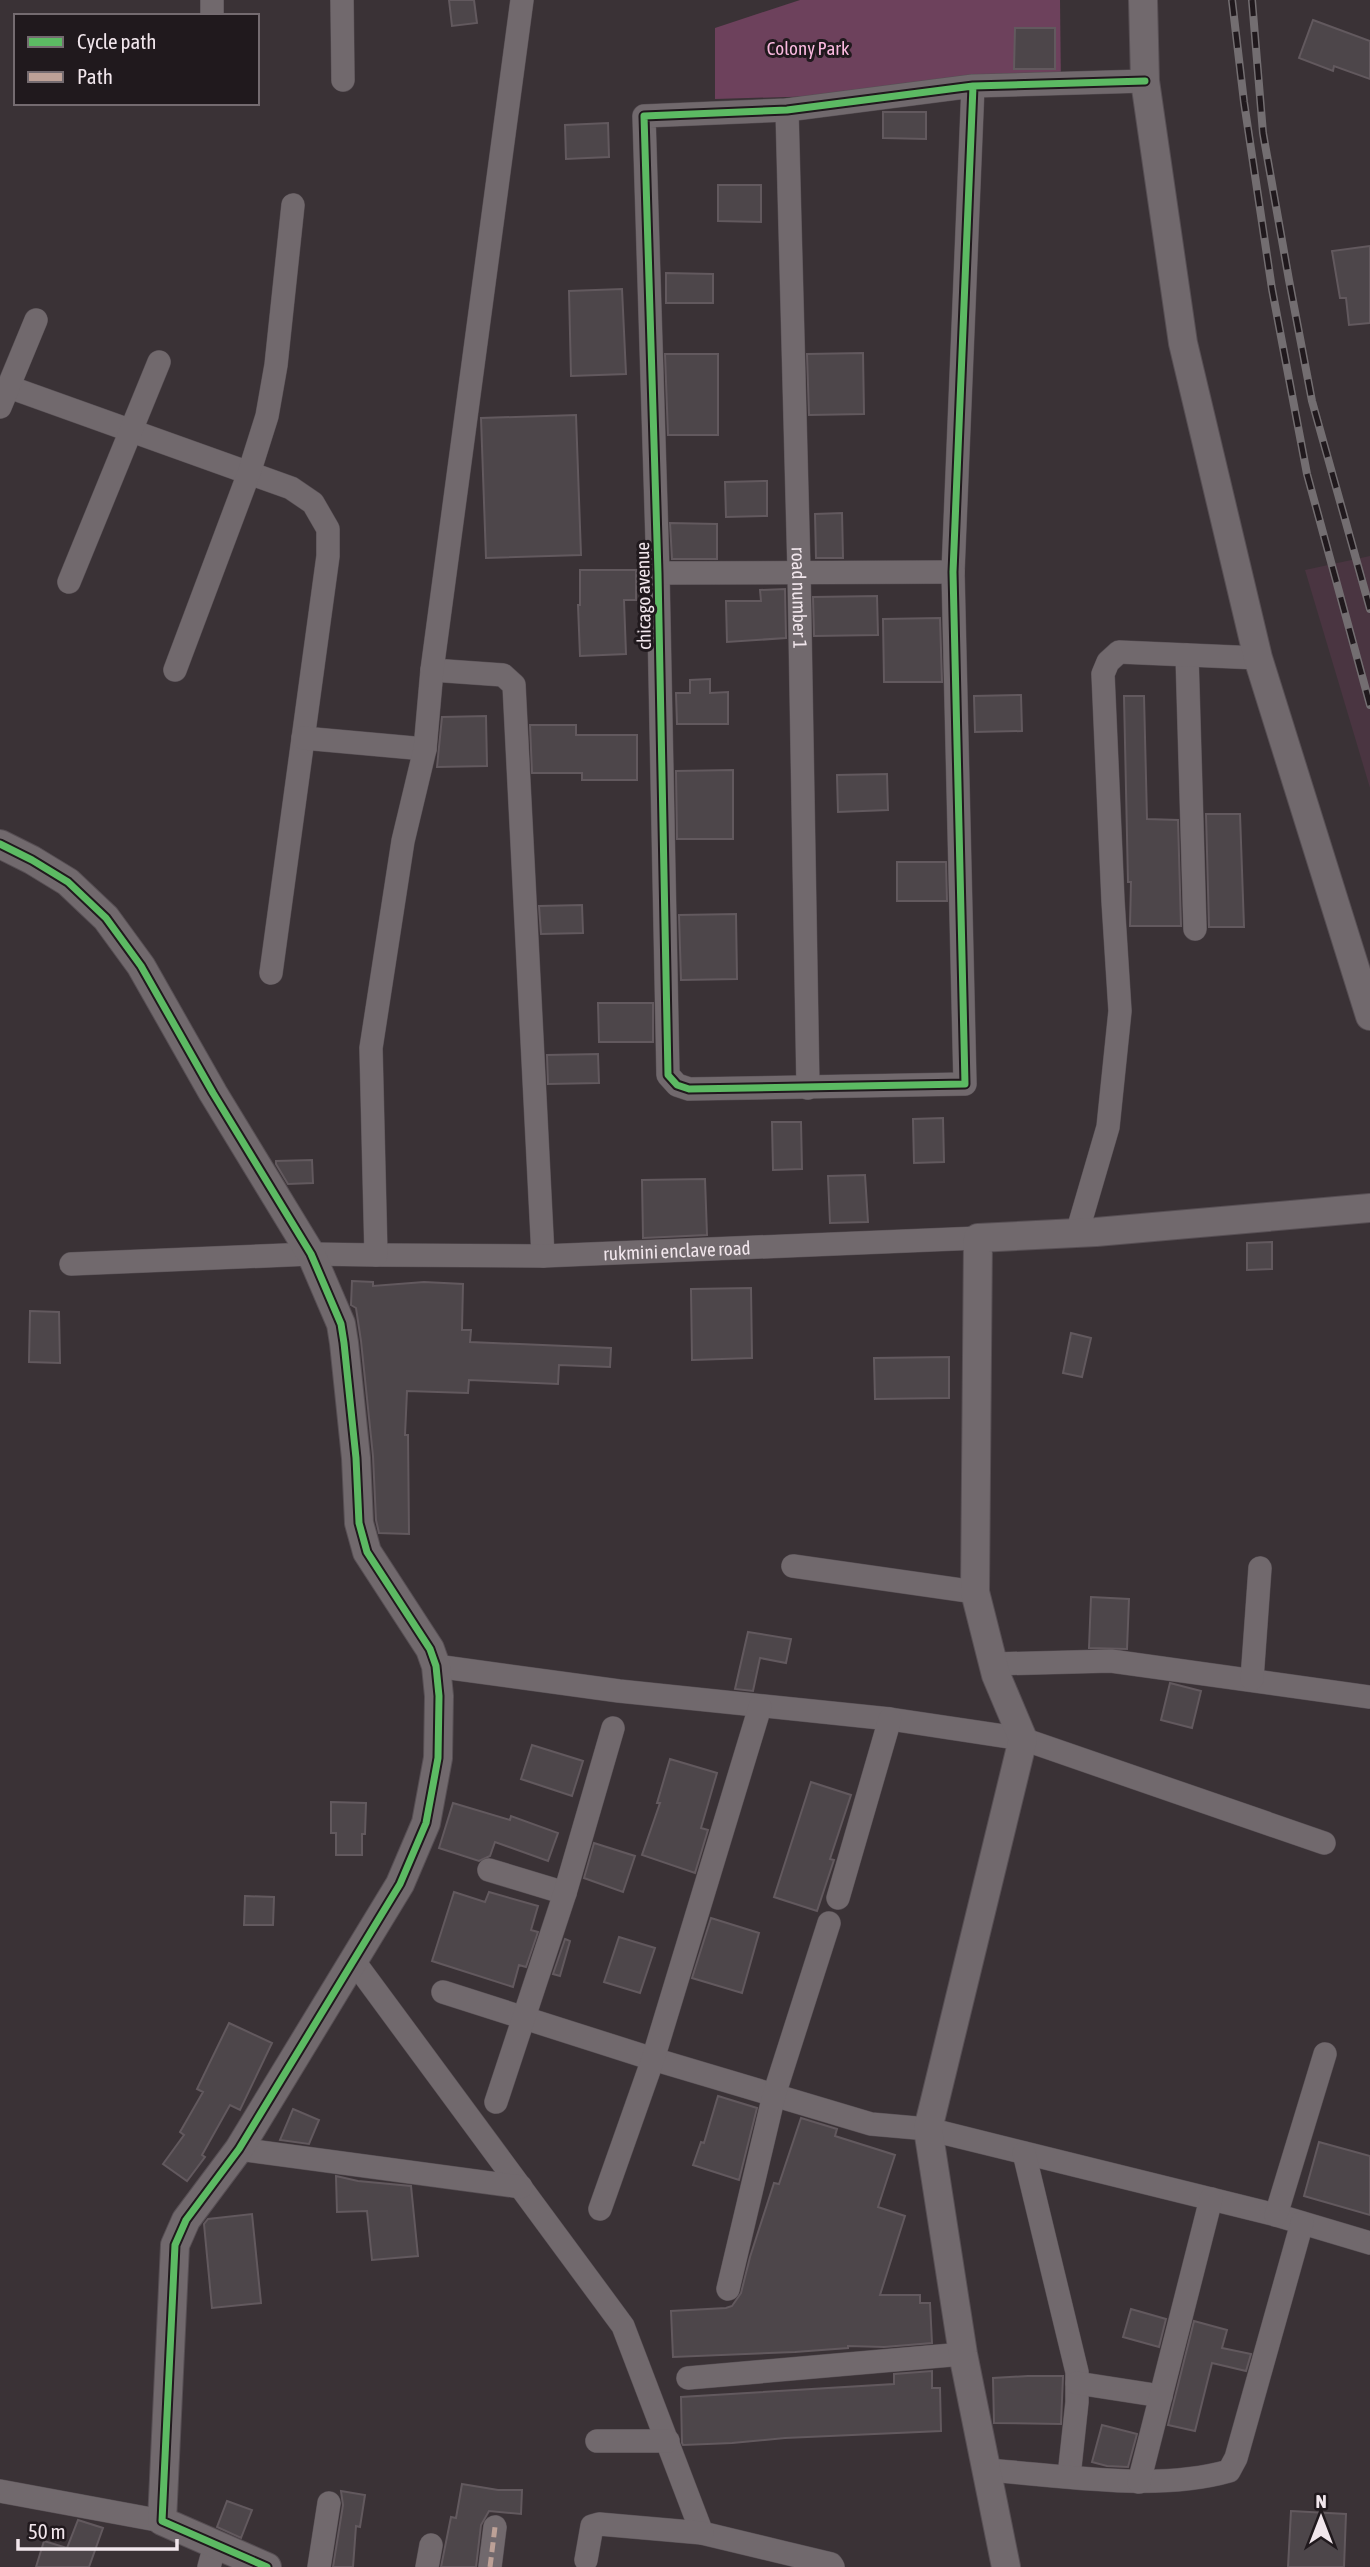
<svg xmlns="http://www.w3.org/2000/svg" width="1370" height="2567" font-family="'Asap Condensed',sans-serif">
<rect width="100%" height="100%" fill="#3a3236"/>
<path fill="#4a3541" d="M1370,556V788L1305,570Z"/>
<path fill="#6d415c" d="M800,0H1060L1061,89L715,99V28Z"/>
<path fill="#4d464a" stroke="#62595e" stroke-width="2" d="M449,0H474L477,23L452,26Z
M1313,20L1370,41V79L1334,66L1333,71L1299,58Z
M1015,28H1055V69H1014Z
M883,112H926V139L883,138Z
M608,123L609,157L566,159L565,125Z
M718,185H761V222L718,221Z
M1370,246V323L1349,325L1346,298H1340L1332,251Z
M666,273L713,274V303H666Z
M622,289L626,374L571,376L569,291Z
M863,353L864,414L809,415L807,354Z
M665,354H718V435H668Z
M576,415L581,555L486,558L481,418Z
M767,481V516L726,517L725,482Z
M842,513L843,558H816L815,514Z
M670,523L717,524V559H672Z
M580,570H636V600H624L626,654L580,656L578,605H580Z
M785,589L786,638L727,642L726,601H761L760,590Z
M877,596L878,635L814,636L813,597Z
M940,618L942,682H884L883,619Z
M710,679V693L728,692V724H677L676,693H690V680Z
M1021,695L1022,731L975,732L974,696Z
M1124,696H1144L1147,819L1178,820L1181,926H1130L1131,882H1128Z
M486,716L487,766L437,767L442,717Z
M530,725H576V735H637V780H582V773H532Z
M733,770V839H677L676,771Z
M887,774L888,810L838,812L837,775Z
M1206,814H1240L1244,927H1209Z
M897,862H946L947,901H897Z
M582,905L583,933L541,934L539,906Z
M736,914L737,979L681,980L679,915Z
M598,1003H653V1042H599Z
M598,1054L599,1083L548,1084L547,1055Z
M943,1118L944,1162L914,1163L913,1119Z
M772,1122H801L802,1169L773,1170Z
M312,1160L313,1183L288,1184L276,1164V1161Z
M865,1175L868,1222L830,1223L828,1176Z
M705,1179L707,1235L643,1238L642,1180Z
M1272,1242V1269L1247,1270V1243Z
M352,1281L373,1282V1286L424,1282L463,1284L462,1330H471L470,1342L611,1348L610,1367L559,1365L558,1384L469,1380L468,1393L407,1391L405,1435H408L409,1534L379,1533L376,1520L373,1456L361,1341L356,1308L351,1305Z
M751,1288L752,1358L692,1360L691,1289Z
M30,1311L59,1312L60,1363L29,1362Z
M1071,1333L1091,1338L1082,1377L1063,1373Z
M949,1357V1398L875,1399L874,1358Z
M1091,1597L1129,1599L1127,1649L1089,1648Z
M748,1632L791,1639L786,1663L760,1658L753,1691L735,1689Z
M1170,1683L1201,1691L1192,1728L1161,1720Z
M532,1745L583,1761L572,1796L521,1779Z
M670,1759L717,1773L701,1828L708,1830L695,1873L642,1855L660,1803H657Z
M811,1782L851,1795L830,1859L834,1860L817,1911L774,1897Z
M331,1802L366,1803L365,1834H362V1855H336V1833H331Z
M453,1803L510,1820L511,1816L558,1833L548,1861L495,1842L490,1856L479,1861L439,1848Z
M594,1843L635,1856L623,1892L584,1878Z
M454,1892L485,1902L489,1892L538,1906L531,1930L538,1932L526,1967L519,1965L513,1987L432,1961Z
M245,1896L274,1897L273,1925H244Z
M711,1918L759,1933L742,1993L692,1978Z
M619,1937L655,1948L640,1993L604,1982Z
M565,1939L570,1941L560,1976L553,1974Z
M229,2023L272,2043L240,2110L230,2105L202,2155L205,2157L187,2181L163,2164L184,2135L180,2132L203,2092L197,2089Z
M718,2096L757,2108L739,2180L693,2165L701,2142L704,2143Z
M293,2109L319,2120L309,2144L280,2140Z
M801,2118L837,2129L835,2136L895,2155L878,2207L905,2216L880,2295H920V2303H930L932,2343L884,2347L848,2346V2348L795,2352L673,2357L671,2311L726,2308L732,2306L741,2293L750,2257L774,2183L779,2184Z
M1319,2142L1370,2156V2215L1304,2196Z
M336,2176L358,2181L411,2186L418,2256L372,2260L367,2211L337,2212Z
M252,2214L261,2303L212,2308L204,2224L208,2219Z
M1131,2309L1166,2319L1159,2347L1123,2337Z
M1194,2321L1227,2330L1222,2348L1251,2354L1246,2371L1212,2363L1195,2431L1168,2425Z
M932,2371V2388H940L941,2431L785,2438L732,2443L683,2445L682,2443L681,2397L894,2384V2374Z
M1028,2376H1063L1061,2424L994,2423L993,2378Z
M1102,2425L1137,2434L1128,2467L1107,2466L1092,2462Z
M462,2484L498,2490H522L521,2514L489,2511L481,2525L476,2567H441L451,2517L456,2518Z
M341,2491L365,2495L360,2527L356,2526L353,2567H333L343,2505Z
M227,2501L252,2510L241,2538L217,2527Z
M1291,2511L1346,2514L1344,2567H1288Z
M78,2520L103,2528L89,2567H36L44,2541L67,2548Z"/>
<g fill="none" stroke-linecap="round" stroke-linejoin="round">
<g stroke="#574f54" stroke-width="24">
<g id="minor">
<path d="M212,0V16"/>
<path d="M342,0L343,80"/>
<path d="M973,86L953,572L965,1084L689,1089L677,1085L668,1075L658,573L644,116L787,110L973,86L1145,81"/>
<path id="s1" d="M787,110L799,571L808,1088"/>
<path d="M9,387L291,488L313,503L328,529V556L271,973"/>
<path d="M0,407L36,320"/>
<path d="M658,573L953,572"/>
<path d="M69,582L159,362"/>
<path d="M1187,655L1195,929"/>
<path d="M175,670L249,473L267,416L276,365L293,205"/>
<path d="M432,670L503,675L514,685L543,1256"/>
<path d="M303,738L425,749"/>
<path d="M1077,1233L1108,1127L1120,1011L1113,901L1103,674L1108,662L1119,652L1258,658"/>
<path id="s2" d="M376,1255L543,1256L978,1238"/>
<path d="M71,1264L311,1254L376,1255L371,1048L403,841L425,749L432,670L522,0"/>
<path d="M793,1566L975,1592"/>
<path d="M993,1664L1111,1661L1370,1697"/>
<path d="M436,1666L619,1691L890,1719L1023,1739L1324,1843"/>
<path d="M1252,1679L1260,1568"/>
<path d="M489,1870L565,1893"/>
<path d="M838,1898L890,1719"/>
<path d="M353,1960L623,2326L702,2533L831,2564L833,2567"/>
<path d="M443,1992L653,2059L871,2124L928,2129L1276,2215L1370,2243"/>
<path d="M496,2102L565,1893L613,1728"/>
<path d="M239,2149L521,2187"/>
<path d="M1024,2153L1077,2372V2402L1069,2476"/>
<path d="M600,2209L653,2059L760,1707"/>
<path d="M1276,2215L1325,2054"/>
<path d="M728,2289L774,2095L829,1923"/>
<path d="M688,2378L963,2354"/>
<path d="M1077,2383L1161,2396"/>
<path d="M597,2441H668"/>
<path d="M986,2470C1061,2475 1156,2492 1229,2471L1236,2458L1302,2223"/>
<path d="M1139,2482L1211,2199"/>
<path d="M0,2491L162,2521"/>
<path d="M586,2560L592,2526L599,2524L702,2533"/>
<path d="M209,2567L215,2545"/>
<path d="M319,2567L329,2503"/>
<path d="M427,2567L431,2545"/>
<path d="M490,2567L495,2527"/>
</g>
</g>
<g stroke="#574f54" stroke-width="30">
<path id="tertiary" d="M1143,0L1145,81L1183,343L1258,658L1370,1016
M0,844L32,860L68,882L106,918L141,966L213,1093L311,1254L341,1324L344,1343L356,1458L359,1523L367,1552L430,1649L436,1666L439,1696L438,1758L426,1823L400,1884L239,2149L186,2220L175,2245L162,2521L267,2567
M1006,2567L963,2354L928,2129L1023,1739L996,1675L975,1592L978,1238L1096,1232L1370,1208"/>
</g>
<use href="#minor" stroke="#71696d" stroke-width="23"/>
<use href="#tertiary" stroke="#71696d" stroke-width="28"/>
<g stroke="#736e71" stroke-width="8">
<path id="rail" d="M1232,0L1244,102L1272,289L1307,474L1370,705
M1252,0L1263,133L1289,280L1312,401L1370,609"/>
</g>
<use href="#rail" stroke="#20191d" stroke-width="5" stroke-dasharray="16" stroke-linecap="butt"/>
<path stroke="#bda197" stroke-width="5" stroke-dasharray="10 5" stroke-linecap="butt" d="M490,2567L495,2527"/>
<g stroke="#20191d" stroke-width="11">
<path id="cycleway" d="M973,86L953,572L965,1084L689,1089L677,1085L668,1075L658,573L644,116L787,110L973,86L1145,81
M0,844L32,860L68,882L106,918L141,966L213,1093L311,1254L341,1324L344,1343L356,1458L359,1523L367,1552L430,1649L436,1666L439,1696L438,1758L426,1823L400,1884L239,2149L186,2220L175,2245L162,2521L267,2567"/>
</g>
<use href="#cycleway" stroke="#5cba63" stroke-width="7"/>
</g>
<g text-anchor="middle" stroke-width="6" stroke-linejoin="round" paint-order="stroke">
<g font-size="19" fill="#fbbae0" stroke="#20191d">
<text x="808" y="55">Colony Park</text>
</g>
<g font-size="19" fill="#f1e6ec" stroke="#20191d">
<text transform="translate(643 596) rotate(-91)" y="7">chicago avenue</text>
<text dy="7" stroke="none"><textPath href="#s1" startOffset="488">road number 1</textPath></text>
<text dy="7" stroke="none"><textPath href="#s2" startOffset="301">rukmini enclave road</textPath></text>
</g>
</g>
<rect x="14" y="14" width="245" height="91" fill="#20191d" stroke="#746b70" stroke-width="2"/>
<rect x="28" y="37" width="35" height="10" fill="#5cba63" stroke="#746b70" stroke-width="2"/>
<text x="77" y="49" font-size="21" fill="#f1e6ec">Cycle path</text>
<rect x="28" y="72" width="35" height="10" fill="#bda197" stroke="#746b70" stroke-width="2"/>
<text x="77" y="84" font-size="21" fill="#f1e6ec">Path</text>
<g transform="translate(1321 2518)" stroke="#20191d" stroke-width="5" paint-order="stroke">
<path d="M0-5L12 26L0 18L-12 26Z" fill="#f1e6ec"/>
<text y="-10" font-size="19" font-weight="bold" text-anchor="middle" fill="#f1e6ec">N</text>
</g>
<path d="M18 2539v10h159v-10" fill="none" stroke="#f1e6ec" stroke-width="3.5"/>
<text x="28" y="2539" font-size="21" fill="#f1e6ec" stroke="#20191d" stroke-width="5" paint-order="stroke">50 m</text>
</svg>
